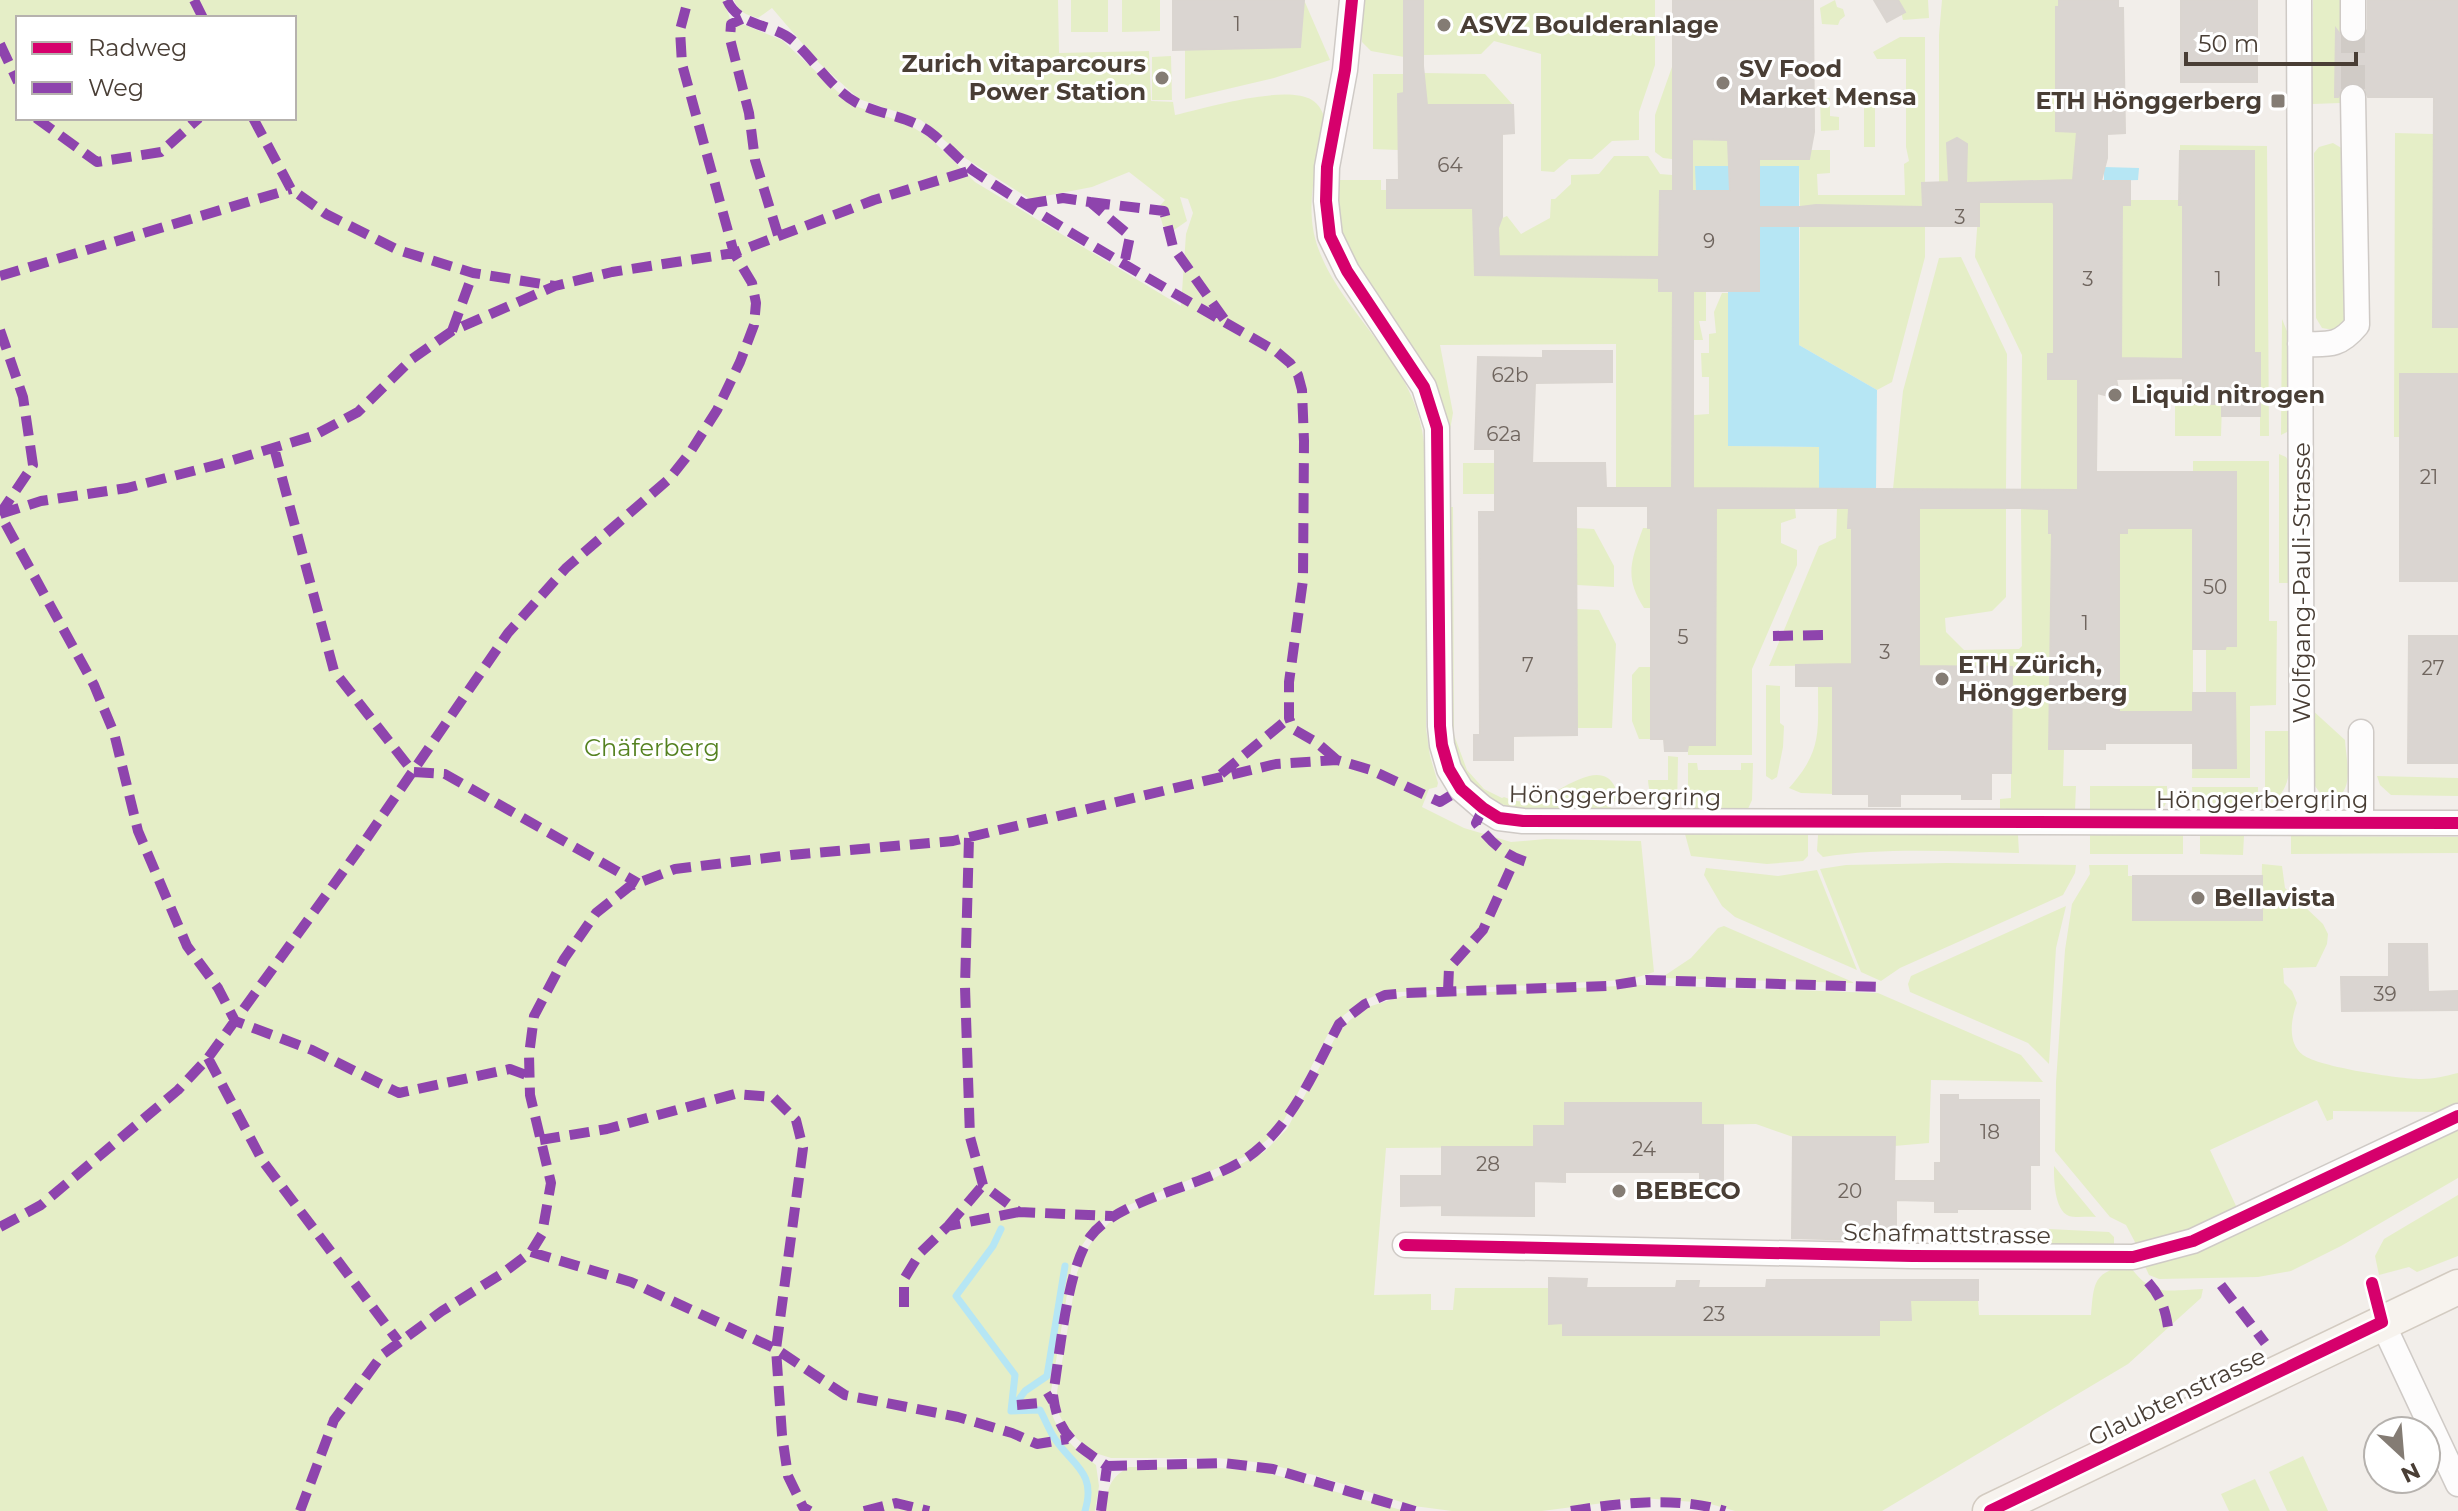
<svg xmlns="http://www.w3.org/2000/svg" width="2458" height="1511" font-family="Montserrat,sans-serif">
<rect width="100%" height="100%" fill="#f2eeea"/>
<path fill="#e5eec7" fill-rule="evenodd" d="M0,0H724L730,19L782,40L852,105L906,123L930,138L975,182L1181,306L1186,234L1193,213L1188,199L1180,197L1187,221L1174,230L1163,226L1158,208L1165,200L1129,172L1092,187L1030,199L965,158L921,120L859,99L819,63L772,8L758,18C746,15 739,12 734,0H1058L1059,53L1149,51L1151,101L1173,102L1175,115C1205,108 1285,84 1312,100C1319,104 1323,112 1325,120C1319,158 1306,195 1314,234C1330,304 1410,356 1422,430C1430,476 1428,523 1427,570C1426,622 1426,675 1426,728L1430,756L1438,783L1437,787L1429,789L1422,807L1464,828L1511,842L1546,839L1641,841L1654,972L1632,979L1608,981L1381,993L1361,1002L1344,1015L1328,1034L1284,1120L1267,1140L1244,1157L1112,1212C1094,1228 1082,1242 1072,1264L1049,1403C1055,1433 1073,1447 1096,1465L1099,1486L1095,1511H0ZM18,18H294V118H18Z
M1071,0H1108V32H1071Z
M1122,0H1160V31L1122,32Z
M1304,0L1330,60L1274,78L1185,99V49L1300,47Z
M1362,0H1404V57L1371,51L1362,42Z
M1423,0H1655V65L1639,112V140L1612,141L1592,159H1569L1554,172L1541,171V54L1494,41L1481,54L1423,55Z
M1835,0L1837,7L1843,9L1845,16L1840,20L1838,25L1822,24L1820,8Z
M1898,0H1928L1929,18L1903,20Z
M1942,0H2059V7L2056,8V131L2077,132L2073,180L1939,183V35Z
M2313,0H2340V103L2312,104Z
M1900,37H1925V183H1922L1923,207L1816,205L1800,207L1799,166H1696V191H1692V139L1728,140L1729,160L1808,159L1809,150H1830V173L1817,174L1818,195H1905L1904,164L1909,161L1906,147V59H1877L1873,52Z
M1171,56L1172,100H1152V57Z
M1672,67V159L1663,158L1655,152V115Z
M1424,73L1485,74L1513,105H1427Z
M1373,74H1404V93L1398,95V150L1373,149Z
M1864,97H1875V147H1864Z
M1820,98H1830V116L1839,117V130L1821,131Z
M2395,133L2433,134V327H2458V373H2401V437H2394Z
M2333,143L2343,149L2346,321L2334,330L2322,328L2316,318L2314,153L2319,147Z
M2180,145L2267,146L2269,436H2260V354L2254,353V151H2180Z
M1614,156H1648L1660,174L1672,175V191H1660L1659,257L1499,256L1498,220L1507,216L1521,234L1550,218L1551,199H1555L1571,184V175L1599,174Z
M1337,180H1381V190H1387L1388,208H1473L1476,275L1659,278L1673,291L1672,488H1616V344L1440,345L1453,413L1448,441L1350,257L1338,222Z
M2130,200H2180V205H2183V359L2121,358L2122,205H2130Z
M1979,202H2053L2054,205V354H2048V379H2078V490L2021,489L2022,355L1975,257Z
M1800,226H1925V257L1892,382L1877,390L1799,345Z
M1961,257L2007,354L2006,489H1893L1903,391L1939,258Z
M1693,291H1706V321H1699L1703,340H1694Z
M1722,293H1728V446L1819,447V489L1693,488L1694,415L1709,414V377H1702L1701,353H1709V334L1716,333L1714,312Z
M2282,319L2291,341V430L2281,435Z
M2175,404H2222L2221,436H2175Z
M2279,454L2286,457L2290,464V583H2279Z
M2193,461H2269V621H2277L2276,705L2250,706V778H2192L2193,743H2203L2204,768H2236L2235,693H2206V646H2210V649H2225L2226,646L2236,645V472H2204L2203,485L2127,477V472H2193Z
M1463,463H1495V494H1463Z
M1448,507H1453L1454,735L1467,770L1484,789L1502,798L1504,797C1513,801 1525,803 1535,801C1554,797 1600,755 1615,787C1620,796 1614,802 1609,810L1519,809C1496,804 1477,794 1464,774C1442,741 1449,674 1449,635C1449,592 1448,550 1448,507Z
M1716,508H1795L1796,518L1781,523V543L1797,550V565L1752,669V755H1688V745L1715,744Z
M1837,508H1875L1849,513L1848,528H1852V665L1769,666L1819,546L1836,538Z
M1919,508L2006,509V597L1992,611L1945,618L1946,632L1964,650L2019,649L2022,646L2021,509H2049V533H2052L2051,730L2064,749L2063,786H2076L2075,811H2000V799L2011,798V667L1919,666Z
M1576,528L1594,529L1614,566V587L1577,585Z
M1643,528H1651V608H1644C1624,577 1631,561 1643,528Z
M2127,528H2193V712H2119V533H2127Z
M1577,609L1599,610L1616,644L1612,728H1577Z
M1639,667H1651V739H1639L1632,721V675Z
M1766,685L1780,686V723L1784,726L1783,747L1777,777L1772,780L1766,776Z
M1818,686L1833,687V794L1801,793L1789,788C1822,751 1818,733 1818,686Z
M2310,708L2345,740C2346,759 2355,789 2335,799L2323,797L2315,786Z
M2265,731H2290C2290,760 2295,792 2265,807Z
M1668,756L1678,757L1677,810C1659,809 1649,799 1648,780H1668Z
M1688,763H1697L1698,770H1741V763H1753L1752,800L1747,811L1688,810Z
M2377,776L2458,778V796L2391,795L2380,785Z
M2090,786H2167C2167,797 2169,806 2158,811H2090Z
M2192,787H2258V810L2201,811L2193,804Z
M1685,834L1808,835V856L1803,861L1767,864L1691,856Z
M1818,835H2018L2019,853C1955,852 1887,847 1823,857L1817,851Z
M2090,835H2183V854H2090Z
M2200,835L2244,836L2243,855L2200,854Z
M2291,836L2458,837V853L2291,854Z
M1947,863L2076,865L2075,873L2063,895L1900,968L1881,981L1861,972L1820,869L1846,865Z
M2262,864L2282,866L2285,888L2323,924L2328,934L2327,944L2316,967L2283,968L2284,983L2292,991L2297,1003C2291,1019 2287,1043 2303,1055C2319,1067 2400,1079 2421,1079C2433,1079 2446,1076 2458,1073V1105L2443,1112L2333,1111V1119L2327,1121L2317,1100L2210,1150L2237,1208L2184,1232L2136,1244L2126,1225L2110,1217L2055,1151L2056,1082L2065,950L2072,904L2090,874L2089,865H2128V876H2133L2134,920H2261Z
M1706,868L1778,876L1817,870L1857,970L1735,917L1722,906L1704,875Z
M2066,906L2056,948L2049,1064L2028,1043L1910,992L1908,984L1911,976Z
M1724,926L1855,983L1661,978L1691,958L1718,928Z
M1641,985L1878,993L2021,1055L2043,1082L1931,1080L1929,1143L1894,1146V1137H1793L1756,1124L1701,1125V1103H1566L1565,1126H1535L1534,1147L1386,1148L1374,1295L1431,1294V1310H1453L1455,1288H1563L1550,1324L1563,1323L1564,1335H1879V1320H1910V1300H1978L1979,1315H2091C2094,1282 2093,1272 2129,1265C2152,1298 2167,1290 2203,1289L2201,1298L2128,1364L1882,1511H1735L1707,1503L1642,1498L1542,1511H1452L1414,1506L1314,1475L1263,1463L1218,1458H1111L1092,1452L1067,1430L1059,1414L1057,1392L1077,1273L1084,1254L1095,1237L1109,1223L1125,1213L1197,1187L1264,1152L1287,1129L1336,1036L1350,1020L1368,1007L1403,996Z
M2458,1128V1178L2341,1246L2291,1271L2258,1277L2159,1279L2149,1275L2144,1264Z
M2054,1166L2096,1217C2088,1216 2076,1218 2069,1216C2054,1210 2054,1179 2054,1166Z
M2458,1195V1256L2417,1272L2409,1267L2379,1275L2375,1256L2384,1239Z
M2049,1229L2109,1232L2114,1237V1245L2051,1248Z
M2303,1456L2328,1511H2287L2269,1472Z
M1129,1467L1220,1468L1265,1472L1405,1511H1105C1108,1488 1108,1479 1129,1467Z
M2255,1479L2270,1511H2229L2221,1494Z"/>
<path fill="#b6e6f4" d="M1695,166H1799V345L1877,390L1876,489H1819V447L1728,446V291L1758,191H1696Z
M2104,167L2139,168L2138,180L2104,181Z"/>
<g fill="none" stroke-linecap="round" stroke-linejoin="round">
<path stroke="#b6e6f4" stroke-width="7" d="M1001,1229L993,1246L956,1296L1015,1375L1011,1411
M1012,1409L1025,1391L1047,1376L1065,1266
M1011,1411L1040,1410C1045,1419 1049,1430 1055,1439C1072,1465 1097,1472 1085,1511"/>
</g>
<path fill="#dad5d1" stroke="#dad5d0" stroke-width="2" fill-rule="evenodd" d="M1173,0H1304L1300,47L1173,50Z
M1404,0H1423V66L1427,105H1513L1514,133L1502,134V217L1498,228L1499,256L1659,257L1660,191H1673V0H1813L1814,132L1809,159H1759V207H1800L1816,205L1923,207L1922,183L1949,182L1947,143L1957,138L1967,144L1966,183L2073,180L2077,132L2056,131V7H2059V0H2118V8H2123L2125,133L2107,134V158L2101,181H2130V205H2122L2121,358L2183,359V205H2179L2180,151H2254V353H2260V416H2222V404H2183V378L2116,379L2120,399L2097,393L2096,472H2236V646H2226L2225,649H2193V528H2127V533H2119V712H2193V693H2235L2236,768H2193V743H2105V749H2049L2052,533H2049V509L2021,508H1919V666L2012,667L2011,773H1991V799H1962V794H1900V806H1869V794H1833V686H1796V665L1852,664V528H1848L1849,508H1716L1715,745H1688L1687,751H1665L1664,739H1651V528H1648V506H1576L1577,735L1513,736V760H1474V735H1480L1479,512H1495V449H1475L1478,357L1543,358V351H1612V382L1535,383L1532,463H1605L1606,488H1672L1673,291H1659V278L1475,275L1473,208H1387V180H1399L1398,94L1404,93ZM1692,139L1728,140L1730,191H1692ZM1979,202H2053L2054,205V354H2048V379H2078V490L1693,488V291H1759V226H1979Z
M1874,0H1898L1905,12L1887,22Z
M2181,0H2257V82H2181Z
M2368,0H2458V327H2433L2434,97H2368L2365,89L2354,82L2345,85L2338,97H2335L2336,29L2346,42H2361L2368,29Z
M2400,374H2458V581H2400Z
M2409,636H2458V763H2408Z
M2133,876H2262V920H2133Z
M2389,944H2427L2428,992L2458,991V1010L2342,1011L2341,977H2389Z
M1941,1095H1958V1100H2039V1165H2030V1209H1957V1212H1935V1201L1896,1200V1241L1792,1238L1793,1137H1895L1894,1181H1935V1163H1941Z
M1565,1103H1701V1125H1723V1189H1700V1172H1565V1182L1534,1181V1216L1442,1215V1205L1401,1206V1176H1442V1147H1534V1126H1565Z
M1549,1278L1587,1279L1586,1288H1676L1677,1281H1699L1698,1288H1766L1767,1280H1978V1300H1910L1911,1320H1879V1335H1563V1323L1549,1324Z"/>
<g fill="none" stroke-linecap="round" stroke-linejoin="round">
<path stroke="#d0cbc6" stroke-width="24" stroke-dasharray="24 12" stroke-linecap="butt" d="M2353,29V97"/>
<g stroke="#cfcac6" stroke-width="27">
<path id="street" d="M1352,0L1345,70L1327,167L1326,201L1330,236L1347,271L1424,387L1437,428L1440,726L1442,745L1449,769L1461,789L1483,808L1499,818L1523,821L2458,823
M2299,0L2302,822
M2353,0V29
M2300,344C2327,344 2338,348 2357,325L2353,97
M2361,732V823
M1405,1245L1912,1256L2133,1257L2193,1241L2458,1116
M2382,1322L2458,1484"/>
</g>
<g stroke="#d3cbc1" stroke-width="37">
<path id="secondary" d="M1990,1511L2458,1287"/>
</g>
<use href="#street" stroke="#fdfcfc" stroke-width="24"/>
<use href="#secondary" stroke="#f7f3ee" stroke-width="34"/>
<path stroke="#8e44ad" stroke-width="10" stroke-dasharray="20 10" stroke-linecap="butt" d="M194,0L203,18
M727,0C739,27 771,23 792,40C814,59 831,89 857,103C881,115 908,116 930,132C946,144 959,161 975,172C1073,237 1176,294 1277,352L1290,363L1298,375L1302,390L1304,441L1303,580L1289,682V718L1293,729L1316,742L1337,760
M742,19L731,24L730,39L749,113L755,160L778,235
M0,44L18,82
M36,118L97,162L161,152L199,118
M253,118L291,189L326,214L398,250L473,273L555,286
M1090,202L1164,211L1173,247L1224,319
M1027,204L1063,198L1090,202L1130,236L1124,265
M0,276L291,189
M0,330L23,397L33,465L0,514L94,685L114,733L138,831L187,946L218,988L235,1021L312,1050L399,1093L510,1069L529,1076
M452,331L473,273
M274,448L334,671L413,772L445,774L638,883
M0,514L41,501L127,488L220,464L313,436L358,412L412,359L452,331L555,286L612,272L734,253L874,200L972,170
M1773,636L1823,635
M1221,774L1289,718
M1483,808L1476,823C1493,845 1508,858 1534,864
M969,838L965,987L970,1137L983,1185L1019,1212L1112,1216
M1448,991L1449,968L1483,930L1515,859
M208,1058L262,1160L398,1341
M540,1140L607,1129L735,1094L773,1097L796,1120L803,1148L776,1349L782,1435L788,1476L803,1507L810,1511
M948,1226L983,1185
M0,1227L41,1205L178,1090L208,1058L358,851L508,633L566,568L669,479L689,454L717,410L740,362L754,325L756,303L752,283L734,253L682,64L680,30L688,0
M531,1252L631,1282L776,1349L845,1395L958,1417L1012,1433L1037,1444L1068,1439
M2148,1282C2163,1299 2166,1312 2169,1334
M2221,1285L2265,1343
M904,1307V1279L920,1253L948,1226L1019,1212
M1017,1405L1040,1403L1053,1395
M1107,1466L1224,1463L1273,1469L1415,1511
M300,1511L334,1420L382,1355L442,1311L503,1273L531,1252L542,1234L551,1183L530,1095L529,1055L534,1016L564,959L596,913L630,886L675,869L791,855L953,841L1276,764L1337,760L1371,770L1440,802L1461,789
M864,1511L896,1503L929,1511
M1101,1511L1107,1466C1075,1444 1058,1436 1053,1395C1060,1353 1067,1269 1090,1237C1118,1199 1200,1187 1242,1161C1290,1131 1313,1073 1339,1024L1365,1004L1385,995L1405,993L1607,986L1646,980L1880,987
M1571,1511C1620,1503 1676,1496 1725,1511"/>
<g stroke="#fff" stroke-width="17">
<path id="cycleway" d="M1352,0L1345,70L1327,167L1326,201L1330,236L1347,271L1424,387L1437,428L1440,726L1442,745L1449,769L1461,789L1483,808L1499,818L1523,821L2458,823
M1405,1245L1912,1256L2133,1257L2193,1241L2458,1116
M1990,1511L2382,1322L2372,1283"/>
</g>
<use href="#cycleway" stroke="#d6006c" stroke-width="12"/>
</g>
<g fill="#847c74" stroke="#fff" stroke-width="3">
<circle cx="1444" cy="25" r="8"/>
<circle cx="1162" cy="78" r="8"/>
<circle cx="1723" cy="83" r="8"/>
<rect x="2270" y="93" width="16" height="16" rx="4"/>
<circle cx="2115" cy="395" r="8"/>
<circle cx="1942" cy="679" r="8"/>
<circle cx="2198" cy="898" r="8"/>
<circle cx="1619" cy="1191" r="8"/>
</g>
<g text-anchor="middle" stroke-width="6" stroke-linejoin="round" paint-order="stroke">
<g font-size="20" fill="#6f655e">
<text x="1237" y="31">1</text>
<text x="1450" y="172">64</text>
<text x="1960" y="224">3</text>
<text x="1709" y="248">9</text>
<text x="2088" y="286">3</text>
<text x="2218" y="286">1</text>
<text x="1510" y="382">62b</text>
<text x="1504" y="441">62a</text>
<text x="2429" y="484">21</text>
<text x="2215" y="594">50</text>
<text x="2085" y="630">1</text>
<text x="1683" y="644">5</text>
<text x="1885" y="659">3</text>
<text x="1528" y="672">7</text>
<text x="2433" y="675">27</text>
<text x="2385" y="1001">39</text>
<text x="1990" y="1139">18</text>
<text x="1644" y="1156">24</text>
<text x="1488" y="1171">28</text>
<text x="1850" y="1198">20</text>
<text x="1714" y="1321">23</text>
</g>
<g font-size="24" font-weight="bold" fill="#493e35" stroke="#fff" text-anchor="start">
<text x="1460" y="33">ASVZ Boulderanlage</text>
<text x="1146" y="72" text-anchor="end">Zurich vitaparcours<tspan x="1146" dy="28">Power Station</tspan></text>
<text x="1739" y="77">SV Food<tspan x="1739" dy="28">Market Mensa</tspan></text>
<text x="2262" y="109" text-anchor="end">ETH Hönggerberg</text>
<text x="2131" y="403">Liquid nitrogen</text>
<text x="1958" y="673">ETH Zürich,<tspan x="1958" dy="28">Hönggerberg</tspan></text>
<text x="2214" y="906">Bellavista</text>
<text x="1635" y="1199">BEBECO</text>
</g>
<g font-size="24" fill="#493e35" stroke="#fff">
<text transform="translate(2302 583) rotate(-90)" y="8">Wolfgang-Pauli-Strasse</text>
<text transform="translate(1615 796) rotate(1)" y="8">Hönggerbergring</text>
<text x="2262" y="808">Hönggerbergring</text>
<text transform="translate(1947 1234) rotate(1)" y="8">Schafmattstrasse</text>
<text transform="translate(2177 1397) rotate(-26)" y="8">Glaubtenstrasse</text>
</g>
<g font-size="24" fill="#558221" stroke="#fff">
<text x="652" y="756">Chäferberg</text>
</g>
</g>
<rect x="16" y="16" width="280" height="104" fill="#ffffff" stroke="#b6b2ae" stroke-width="2"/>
<rect x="32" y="42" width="40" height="12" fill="#d6006c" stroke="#b6b2ae" stroke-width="2"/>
<text x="88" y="56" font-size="24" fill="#493e35">Radweg</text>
<rect x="32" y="82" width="40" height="12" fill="#8e44ad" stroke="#b6b2ae" stroke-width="2"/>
<text x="88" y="96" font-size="24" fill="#493e35">Weg</text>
<g transform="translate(2402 1455) rotate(154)"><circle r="38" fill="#ffffff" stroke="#b6b2ae" stroke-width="2"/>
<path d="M0-6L14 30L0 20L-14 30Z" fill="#847c74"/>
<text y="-12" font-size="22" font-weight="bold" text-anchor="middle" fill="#493e35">N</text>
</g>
<path d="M2186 52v12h170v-12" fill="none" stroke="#493e35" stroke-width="4"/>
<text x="2198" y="52" font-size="24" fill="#493e35" stroke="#ffffff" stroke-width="6" paint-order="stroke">50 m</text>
</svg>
